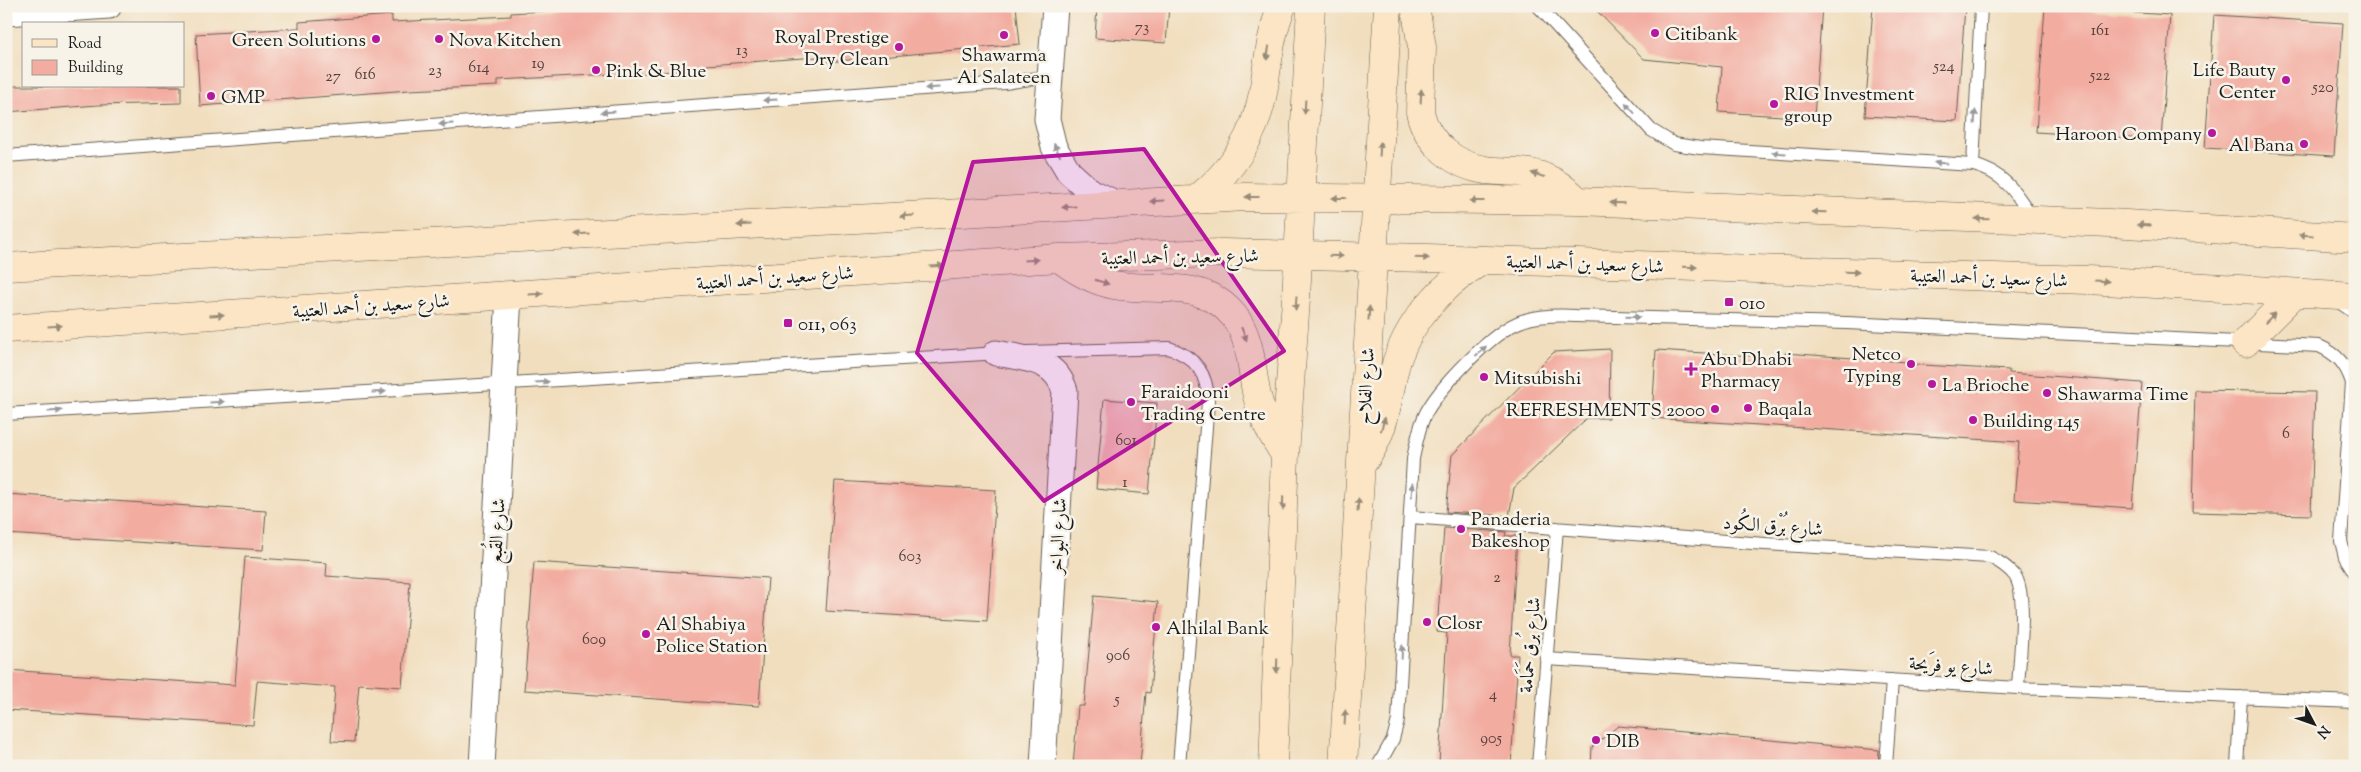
<svg xmlns="http://www.w3.org/2000/svg" width="2361" height="772" font-family="'Sorts Mill Goudy',Amiri,serif">
<rect width="100%" height="100%" fill="#f7f3e8"/>
<filter id="ink" filterUnits="userSpaceOnUse"><feTurbulence type="fractalNoise" baseFrequency=".02" numOctaves="2"/><feDisplacementMap in="SourceGraphic" scale="10" xChannelSelector="R" yChannelSelector="G"/><feConvolveMatrix kernelMatrix="1 2 1 2 8 2 1 2 1" color-interpolation-filters="sRGB"/></filter>
<filter id="wash" filterUnits="userSpaceOnUse"><feTurbulence type="fractalNoise" baseFrequency=".0096" numOctaves="4" result="noise"/><feDisplacementMap in="SourceGraphic" scale="20" xChannelSelector="R" yChannelSelector="G"/><feGaussianBlur stdDeviation="1.12" result="paint"/><feColorMatrix in="noise" values="0 0 0 0 0 0 0 0 0 0 0 0 0 0 0 0 0 1.4 0 .05"/><feComposite in="paint" operator="in"/></filter>
<g filter="url(#wash)">
<rect width="100%" height="100%" fill="#f1debe"/>
<g id="blocks">
<path fill="#f3aca0" d="M626,6H1016L1020,44L817,63V57L707,65V68L613,76V74L498,80V86L409,90L200,106L196,34L299,28V22L392,15V22L511,16V13Z
M1097,6H1169L1166,43L1095,38Z
M1592,6H1822L1814,118L1719,112L1722,67L1644,59Z
M1873,6H1965L1957,121L1865,116Z
M2045,7L2170,15L2161,140L2036,132Z
M2214,15L2343,23L2334,156L2205,148Z
M6,86H181V103L98,105L6,112Z
M1610,349L1609,418H1587L1514,488L1509,516L1446,512L1452,455L1554,352Z
M1656,350L1785,358V353L1907,362L1906,364L2009,370V373L2142,383L2132,508L2014,500L2019,442L1652,418Z
M2195,390L2315,392L2311,515L2192,512Z
M1104,399L1157,403L1149,494L1096,489Z
M835,481L996,490L987,621L826,611Z
M6,494L266,511L263,550L6,534Z
M1444,528L1506,532L1505,536H1517L1510,655H1518L1511,766L1439,764L1447,633L1437,632Z
M245,557L327,563L326,576L410,582L402,687L359,684L354,742L331,741L335,687L257,681L253,725L6,710V670L235,685Z
M534,562L768,578L759,706L524,690Z
M1094,596L1158,602L1150,693L1146,692L1140,766H1073L1078,706H1084Z
M1618,726L1879,750L1878,766H1591L1592,747Z"/>
</g>
</g>
<g filter="url(#ink)">
<use href="#blocks" fill-opacity="0" stroke="#676055" stroke-width="1"/>
<g fill="none" stroke-linecap="round" stroke-linejoin="round">
<g stroke="#676055" stroke-width="14">
<path id="lane" d="M1538,6L1651,130L1674,144L1700,148L1973,165C2004,172 2017,194 2033,219
M6,156L1005,83L1050,76
M1973,165L1981,6
M2336,300L2355,313
M1027,352L1169,348C1196,357 1208,374 1208,402L1179,766
M6,414L1000,353
M1410,517L1765,544L1990,557C2000,562 2008,567 2015,576C2028,595 2019,662 2018,688
M1546,659L2018,688L2355,702
M1378,766L1393,739L1398,720L1413,459C1416,444 1418,431 1424,417C1436,390 1494,330 1522,321C1539,315 1557,315 1576,316L1847,323L2319,346C2337,354 2346,364 2352,383L2341,541L2345,557L2355,573
M1538,766L1557,528
M1886,766L1892,680
M2237,766L2241,697"/>
</g>
<g stroke="#676055" stroke-width="27">
<path id="street" d="M1055,6L1047,119L1054,147L1069,172L1091,192L1118,204
M6,13L109,6
M996,353C1025,359 1055,358 1065,391L1043,766
M482,766L509,296"/>
</g>
<g stroke="#676055" stroke-width="29">
<path id="secondary" d="M1415,6L1422,47L1420,112C1427,143 1455,166 1486,170C1505,173 1525,169 1544,177C1557,182 1568,191 1578,201
M1197,199C1232,171 1255,137 1263,93C1268,63 1270,35 1282,6
M1059,258C1076,271 1093,281 1114,285C1156,293 1203,277 1234,316C1252,339 1251,370 1257,396C1262,418 1273,436 1285,455
M6,267L1245,197L1578,201L2110,223L2355,238
M6,329L1059,258L1222,253L1427,258L2088,280L2355,296
M2245,343L2295,293
M1364,461C1384,434 1387,404 1394,371C1406,322 1442,285 1483,260
M1273,766L1285,455L1296,299L1311,6
M1343,766L1388,6"/>
</g>
<use href="#lane" stroke="#fff" stroke-width="12"/>
<use href="#street" stroke="#fff" stroke-width="25"/>
<use href="#secondary" stroke="#fce5c4" stroke-width="28"/>
</g>
<defs><path id="oneway-solid" d="M-6-.8H1V-3.2L6.5 0L1 3.2V.8H-6Z" transform="scale(1.25)"/></defs>
<g fill="#978b78">
<use href="#oneway-solid" transform="translate(1268 53) rotate(99)"/>
<use href="#oneway-solid" transform="translate(1421 96) rotate(-87)"/>
<use href="#oneway-solid" transform="translate(1305 107) rotate(93)"/>
<use href="#oneway-solid" transform="translate(1380 149) rotate(-87)"/>
<use href="#oneway-solid" transform="translate(1538 175) rotate(-163)"/>
<use href="#oneway-solid" transform="translate(1252 197) rotate(-180)"/>
<use href="#oneway-solid" transform="translate(1339 198) rotate(-180)"/>
<use href="#oneway-solid" transform="translate(1157 201) rotate(176)"/>
<use href="#oneway-solid" transform="translate(1477 201) rotate(-180)"/>
<use href="#oneway-solid" transform="translate(1617 203) rotate(-178)"/>
<use href="#oneway-solid" transform="translate(1069 207) rotate(177)"/>
<use href="#oneway-solid" transform="translate(1819 212) rotate(-178)"/>
<use href="#oneway-solid" transform="translate(907 216) rotate(177)"/>
<use href="#oneway-solid" transform="translate(1982 219) rotate(-178)"/>
<use href="#oneway-solid" transform="translate(744 225) rotate(177)"/>
<use href="#oneway-solid" transform="translate(2144 225) rotate(-177)"/>
<use href="#oneway-solid" transform="translate(582 234) rotate(177)"/>
<use href="#oneway-solid" transform="translate(2306 235) rotate(-177)"/>
<use href="#oneway-solid" transform="translate(1336 256) rotate(2)"/>
<use href="#oneway-solid" transform="translate(1422 258) rotate(1)"/>
<use href="#oneway-solid" transform="translate(1031 260) rotate(-4)"/>
<use href="#oneway-solid" transform="translate(937 266) rotate(-4)"/>
<use href="#oneway-solid" transform="translate(1690 267) rotate(2)"/>
<use href="#oneway-solid" transform="translate(1852 272) rotate(2)"/>
<use href="#oneway-solid" transform="translate(2102 281) rotate(3)"/>
<use href="#oneway-solid" transform="translate(1102 282) rotate(17)"/>
<use href="#oneway-solid" transform="translate(536 294) rotate(-4)"/>
<use href="#oneway-solid" transform="translate(1296 303) rotate(94)"/>
<use href="#oneway-solid" transform="translate(1369 313) rotate(-86)"/>
<use href="#oneway-solid" transform="translate(217 315) rotate(-4)"/>
<use href="#oneway-solid" transform="translate(2270 318) rotate(-45)"/>
<use href="#oneway-solid" transform="translate(55 326) rotate(-4)"/>
<use href="#oneway-solid" transform="translate(1244 334) rotate(68)"/>
<use href="#oneway-solid" transform="translate(1383 424) rotate(-73)"/>
<use href="#oneway-solid" transform="translate(1283 503) rotate(92)"/>
<use href="#oneway-solid" transform="translate(1358 505) rotate(-86)"/>
<use href="#oneway-solid" transform="translate(1277 666) rotate(92)"/>
<use href="#oneway-solid" transform="translate(1345 717) rotate(-87)"/>
</g>
<g fill="#999">
<use href="#oneway-solid" transform="translate(932 88) rotate(176)"/>
<use href="#oneway-solid" transform="translate(770 100) rotate(176)"/>
<use href="#oneway-solid" transform="translate(1630 108) rotate(-132)"/>
<use href="#oneway-solid" transform="translate(608 112) rotate(176)"/>
<use href="#oneway-solid" transform="translate(1975 117) rotate(-87)"/>
<use href="#oneway-solid" transform="translate(446 124) rotate(176)"/>
<use href="#oneway-solid" transform="translate(1057 150) rotate(-117)"/>
<use href="#oneway-solid" transform="translate(1779 153) rotate(-176)"/>
<use href="#oneway-solid" transform="translate(1941 163) rotate(-176)"/>
<use href="#oneway-solid" transform="translate(1633 317) rotate(2)"/>
<use href="#oneway-solid" transform="translate(1481 351) rotate(-42)"/>
<use href="#oneway-solid" transform="translate(542 382) rotate(-4)"/>
<use href="#oneway-solid" transform="translate(379 392) rotate(-3)"/>
<use href="#oneway-solid" transform="translate(217 402) rotate(-3)"/>
<use href="#oneway-solid" transform="translate(55 411) rotate(-3)"/>
<use href="#oneway-solid" transform="translate(1412 490) rotate(-87)"/>
<use href="#oneway-solid" transform="translate(1402 652) rotate(-87)"/>
</g>
</g>
<path fill="#b5179e" fill-opacity="0.2" stroke="#b5179e" stroke-width="4" stroke-linejoin="round" d="M1144,149L1284,351L1044,501L917,353L973,162Z"/>
<g fill="#b5179e" stroke="#f7f3e8" stroke-width="2">
<circle cx="1655" cy="33" r="5"/>
<circle cx="1004" cy="35" r="5"/>
<circle cx="376" cy="39" r="5"/>
<circle cx="439" cy="39" r="5"/>
<circle cx="899" cy="47" r="5"/>
<circle cx="596" cy="70" r="5"/>
<circle cx="2286" cy="80" r="5"/>
<circle cx="211" cy="96" r="5"/>
<circle cx="1774" cy="104" r="5"/>
<circle cx="2212" cy="133" r="5"/>
<circle cx="2304" cy="144" r="5"/>
<rect x="1724" y="297" width="10" height="10" rx="2.5"/>
<rect x="783" y="318" width="10" height="10" rx="2.5"/>
<circle cx="1911" cy="364" r="5"/>
<path d="M1688.5 361.5h5v5h5v5h-5v5h-5v-5h-5v-5h5z"/>
<circle cx="1484" cy="377" r="5"/>
<circle cx="1932" cy="384" r="5"/>
<circle cx="2047" cy="393" r="5"/>
<circle cx="1131" cy="402" r="5"/>
<circle cx="1748" cy="408" r="5"/>
<circle cx="1715" cy="409" r="5"/>
<circle cx="1973" cy="420" r="5"/>
<circle cx="1461" cy="529" r="5"/>
<circle cx="1427" cy="622" r="5"/>
<circle cx="1156" cy="627" r="5"/>
<circle cx="646" cy="634" r="5"/>
<circle cx="1596" cy="740" r="5"/>
</g>
<g text-anchor="middle" stroke-width="5" stroke-linejoin="round" paint-order="stroke">
<g font-size="16" fill="#52403d">
<text x="1142" y="32">73</text>
<text x="2100" y="35">161</text>
<text x="742" y="55">13</text>
<text x="538" y="68">19</text>
<text x="1944" y="71">524</text>
<text x="479" y="72">614</text>
<text x="435" y="75">23</text>
<text x="365" y="79">616</text>
<text x="2100" y="80">522</text>
<text x="333" y="81">27</text>
<text x="2323" y="92">520</text>
<text x="2286" y="438">6</text>
<text x="1126" y="445">601</text>
<text x="1125" y="487">1</text>
<text x="910" y="561">603</text>
<text x="1497" y="582">2</text>
<text x="594" y="644">609</text>
<text x="1118" y="660">906</text>
<text x="1493" y="699">4</text>
<text x="1117" y="704">5</text>
<text x="1491" y="743">905</text>
</g>
<g font-size="19" fill="#1c1c1c" stroke="#f7f3e8" text-anchor="start">
<text x="1665" y="40">Citibank</text>
<text x="889" y="43" text-anchor="end">Royal Prestige<tspan x="889" dy="22">Dry Clean</tspan></text>
<text x="366" y="46" text-anchor="end">Green Solutions</text>
<text x="449" y="46">Nova Kitchen</text>
<text x="1004" y="61" text-anchor="middle">Shawarma<tspan x="1004" dy="22">Al Salateen</tspan></text>
<text x="2276" y="76" text-anchor="end">Life Bauty<tspan x="2276" dy="22">Center</tspan></text>
<text x="606" y="77">Pink &amp; Blue</text>
<text x="1784" y="100">RIG Investment<tspan x="1784" dy="22">group</tspan></text>
<text x="221" y="103">GMP</text>
<text x="2202" y="140" text-anchor="end">Haroon Company</text>
<text x="2294" y="151" text-anchor="end">Al Bana</text>
<text x="1739" y="309">010</text>
<text x="798" y="330">011, 063</text>
<text x="1901" y="360" text-anchor="end">Netco<tspan x="1901" dy="22">Typing</tspan></text>
<text x="1701" y="365">Abu Dhabi<tspan x="1701" dy="22">Pharmacy</tspan></text>
<text x="1494" y="384">Mitsubishi</text>
<text x="1942" y="391">La Brioche</text>
<text x="1141" y="398">Faraidooni<tspan x="1141" dy="22">Trading Centre</tspan></text>
<text x="2057" y="400">Shawarma Time</text>
<text x="1758" y="415">Baqala</text>
<text x="1705" y="416" text-anchor="end">REFRESHMENTS 2000</text>
<text x="1983" y="427">Building 145</text>
<text x="1471" y="525">Panaderia<tspan x="1471" dy="22">Bakeshop</tspan></text>
<text x="1437" y="629">Closr</text>
<text x="656" y="630">Al Shabiya<tspan x="656" dy="22">Police Station</tspan></text>
<text x="1166" y="634">Alhilal Bank</text>
<text x="1606" y="747">DIB</text>
</g>
<g font-size="19" fill="#1c1c1c" stroke="#f7f3e8">
<text transform="translate(1180 256) rotate(-1)" y="7">شارع سعيد بن أحمد العتيبة</text>
<text transform="translate(1585 263) rotate(2)" y="7">شارع سعيد بن أحمد العتيبة</text>
<text transform="translate(775 277) rotate(-4)" y="7">شارع سعيد بن أحمد العتيبة</text>
<text transform="translate(1989 277) rotate(2)" y="7">شارع سعيد بن أحمد العتيبة</text>
<text transform="translate(371 305) rotate(-4)" y="7">شارع سعيد بن أحمد العتيبة</text>
<text transform="translate(1365 386) rotate(-87)" y="7">شارع الفلاح</text>
<text transform="translate(1773 525) rotate(4)" y="7">شارع بُرْق الكُود</text>
<text transform="translate(496 531) rotate(-87)" y="7">شارع القُبع</text>
<text transform="translate(1057 536) rotate(-87)" y="7">شارع البواخر</text>
<text transform="translate(1529 645) rotate(-85)" y="7">شارع بُرق حَمَامة</text>
<text transform="translate(1951 665) rotate(4)" y="7">شارع يو فرَيحة</text>
</g>
</g>
<rect width="2361" height="772" fill="none" stroke="#f7f3e8" stroke-width="25"/>
<rect x="22" y="22" width="162" height="65" fill="#f7f3e8" stroke="#9f9d96"/>
<rect x="32" y="39" width="25" height="8" fill="#fce5c4" stroke="#9f9d96"/>
<text x="68" y="48" font-size="15" fill="#1c1c1c">Road</text>
<rect x="32" y="60" width="25" height="15" fill="#f3aca0" stroke="#9f9d96"/>
<text x="68" y="72" font-size="15" fill="#1c1c1c">Building</text>
<g transform="translate(2314 724) rotate(131)" stroke="#f7f3e8" stroke-width="4" paint-order="stroke">
<path d="M0-4L9 19L0 12L-9 19Z" fill="#1c1c1c"/>
<text y="-8" font-size="14" font-weight="bold" text-anchor="middle" fill="#1c1c1c">N</text>
</g>
</svg>
